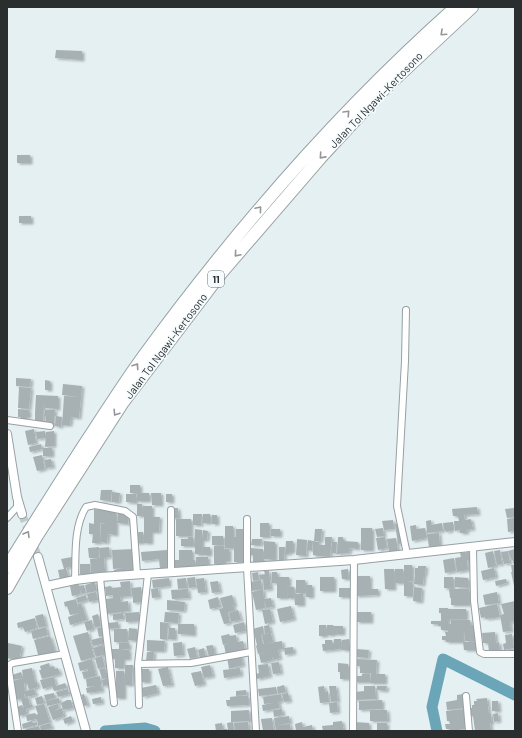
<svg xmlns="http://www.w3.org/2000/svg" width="522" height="738" font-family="Barlow,sans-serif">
<defs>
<filter id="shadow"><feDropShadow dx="2.5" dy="1.5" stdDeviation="1" flood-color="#0004"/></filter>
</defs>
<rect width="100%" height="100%" fill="#e5f0f3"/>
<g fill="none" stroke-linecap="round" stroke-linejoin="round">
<path stroke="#6aa6b7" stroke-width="11" d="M105,731L145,728L155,731
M437,731L432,707L443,659L515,695"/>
</g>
<path fill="#a7b1b4" filter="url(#shadow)" d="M56,50L82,51V60L55,58Z
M17,155H30V163H17Z
M19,216H31V223H19Z
M16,378L31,379L30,387L16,386Z
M45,380L50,381V390H45Z
M63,384L82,386L81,397L62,395Z
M19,387L31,388L29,409L18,408Z
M36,395L58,396V409L45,408V403H44L43,423H35V413H40H35Z
M64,396L81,397L79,418L71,417L70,425H62Z
M18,409L29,410V417H25V421H21V417H18Z
M45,410H55L54,425H46V416H44Z
M56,416L62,417L61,427L55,426Z
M34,429L36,443L28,445L25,431Z
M45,431L46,438L37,439L36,432Z
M54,431V446L45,447L46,432Z
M41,444L42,449L30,452L29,447Z
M43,448H52V456H43Z
M42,455L45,469L37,471L33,457Z
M51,459L53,467L46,468L44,460Z
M130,485H140V493H149V501H137V493H130Z
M101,490H112L111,501L100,500Z
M112,492L120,493L119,502H112Z
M151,493H161V505H152Z
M126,494H136V503L126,502Z
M166,494H172V502H166Z
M137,504H142V516H137Z
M143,506H152V517H160L159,532H151V543H144V517H143Z
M477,507L478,514L464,515L465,520L471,519L473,529L466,530L467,533H460V530L455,531L454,521H459L458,516H453L452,509Z
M172,508H178L179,518H172Z
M514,508L515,517L507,518L505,509Z
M94,509L116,512V535L108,534L107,543L100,542L101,524H106L100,523V543H92L93,534H89V523L94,524Z
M118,513L129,515L128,524L117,523Z
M193,514H202L201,525H193Z
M203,514H210V523H203Z
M212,515H217V524H212Z
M514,518L515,531L508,532L507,519Z
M176,519H191V536H176Z
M393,520L394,529L384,530L382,521Z
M431,520V525L442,523L443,531L427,533L426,521Z
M453,522L454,529H451V531L446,532V530H444L443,523Z
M260,523H269V537H260Z
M395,524H401L404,543L398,544Z
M416,525V529L425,528L427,538L412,541L410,526Z
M225,526H233V542H225Z
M361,528H372V550H361Z
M383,528L384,536L377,537L375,529Z
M195,529L202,530V547H194Z
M236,529H245V562H234V537H236Z
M271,529H280V536H271Z
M315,529H322L321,541H314Z
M203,530L208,531L207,540H202Z
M136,532H143V543H136Z
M439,533L440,546L429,547L427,534Z
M212,536H223V545H212Z
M188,537H193V546H181V539H188Z
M325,537H332L330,557L318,556L319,545H325Z
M338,537H343V541L358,542V549L350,548L349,553L337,554Z
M385,537L387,548L378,550L376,538Z
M396,538L398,551L389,552L387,539Z
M252,539H262L261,545H251Z
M297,539L307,540L306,556L296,555Z
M308,540L313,541L312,550H307Z
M264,541L275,542V560L264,559Z
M286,541H293V552H290L289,554H285Z
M313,541L319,542L318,556L313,555Z
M225,542H233V548H225Z
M332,542H337L336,553H332Z
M214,546H224V550L225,549H229V561H224V564H214Z
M99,547V558H89L88,548Z
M109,547L110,557L104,558L105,572L91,573L90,559L100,558L99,548Z
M195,547H202V555L195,554Z
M203,547H210V555H203Z
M279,547H285L284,561H279Z
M250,548L263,549V564L253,563V555H249Z
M135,549L134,568H132V573L114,575V570L123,568L113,569L112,550Z
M515,549V586H514L511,572H512L511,565H514L512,559H511L508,551Z
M167,550L169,568L160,569L159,559L142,561L141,552Z
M179,550H192V560H195V568L173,569V560H179Z
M500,550L502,564L497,565L494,551Z
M493,551L496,566L488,568L485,553Z
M508,551L510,563L504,564L501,552Z
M469,552L470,560H467L468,570L457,572L455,558L461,557L460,553Z
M72,557L74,566L66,568L69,578L60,580L58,570L64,569L61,559Z
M196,557H208V567L196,566Z
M454,558L456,571L445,573L443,560Z
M80,564H90V574H80Z
M404,565H412V581H407L412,582V596H404Z
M418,566H426L425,575L415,574V568H418Z
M494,568L496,577L483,580L481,571Z
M348,569L349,579H342L341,570Z
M384,569H394V589H385Z
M395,569H403V583H395Z
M264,571H269L271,589L264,590L263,579H260L259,575L265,574Z
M258,572L259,580L253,581L252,573Z
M272,572H277V577H289V586H277V583H272Z
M415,574L424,575L423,585L414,584Z
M356,576H370V589H378V595L356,596Z
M195,577L196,587L189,588L187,578Z
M320,577H334V591H320Z
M444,577H453V589L444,588Z
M455,577L468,578V588L455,587Z
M169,578V586L153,588L152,580Z
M186,578L187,588L178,589L177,579Z
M204,578L206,592L198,593L196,579Z
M506,579L507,583L496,586L495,581Z
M261,580L262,589L252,591L250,582Z
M296,580H305V593H296Z
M130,581L131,596L120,597L121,602L128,601L129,611L107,614L106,599L113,598V595L106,596L105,587L111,586L112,588L121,587L120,582Z
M218,581L220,592L212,593L210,582Z
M95,582L97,591L87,593L85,585Z
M79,584V586L84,585L86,593L82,594L80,589L81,594L72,596L70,586Z
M306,585H312V597H306Z
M277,586H287V598H277Z
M288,586L294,587V598H288Z
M141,587L142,594L132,595L131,588Z
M414,587L422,588L421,602L413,601Z
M158,588L159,597L152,598L151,589Z
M339,588H351V597H339Z
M188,589L189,598L172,599L171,590Z
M263,589L265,608L256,610L252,592Z
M449,589H469V605H451V598H450Z
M96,592L98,600L89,602L87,594Z
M497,592L499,603L485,605L483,595Z
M141,594L142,602L133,603V595Z
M294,594H303V605H295Z
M86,595L87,600L78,603L76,598Z
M232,595L235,605H233L235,611L228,612L230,623L224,624L219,609L223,608L220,598Z
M218,597L220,607L210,609L208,600Z
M271,598L273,607L266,608L264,599Z
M76,599L78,607V604L81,603L87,620L70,625L68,617L80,613L70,615L67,606L65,607L64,602Z
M167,600L185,602L184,611L167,610Z
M515,601V621L510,622L511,631L503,632L500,615L504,614L501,604Z
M497,604L500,617L486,619L485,617L481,618L479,608Z
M291,606L294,619L280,622L277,609Z
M439,608H448V613V609H466V619H448V624H451V620H470V625H475V641H465V632H463V642H446V640H442V636H446L445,632H448V630H441V626H438V624H431V621H441V613H439Z
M270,609L273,622L265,624L262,610Z
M238,610L241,620L231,622L229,613Z
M139,612L140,621L126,622L125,613Z
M165,612L179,613L178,623L164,622Z
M357,612H371V622H357Z
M123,613V619L113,620V614Z
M43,614L46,626L39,628L35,616Z
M98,614L101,626L95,628L92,616Z
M35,618L37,628L25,632L23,627L18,628L17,623Z
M92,620L93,629L87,631L84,622Z
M118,622V628L108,629L107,623Z
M160,622L168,623L167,639H160Z
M244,622L246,631L235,633L233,625Z
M178,624H194V635L178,634Z
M269,625L271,633L265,634L264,626Z
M319,625H326V636H319Z
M327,625H333V635H327Z
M263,626L264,634L261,635L263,644L282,641L283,649L278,650L280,658L274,660L272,656L273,660L261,663L259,654L272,652L258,654L256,646L257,645L253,629Z
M333,626H343V634H333Z
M46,627L48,635L33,639L31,631Z
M102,627L104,636L99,637L97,628Z
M129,628L137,629V641L128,640Z
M169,628H175V639H168Z
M114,629H127V642H114Z
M88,632L90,640L85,641L90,640L94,657L81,661L73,636Z
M495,632L496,643L499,642L500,651L489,652L488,643H483L482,633Z
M271,633L273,642L264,644L262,635Z
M229,634L230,636L236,635L237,642L243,641L245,651L226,655L224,645L232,642L223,645L221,636Z
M512,634L514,648L504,650L503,644L506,643L505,635Z
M50,636L56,654L39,658L34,640Z
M103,637L105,643L93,646L91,640Z
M334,639H341V649L323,651L322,644H325V640H332V644H334Z
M349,639L350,650H342V640Z
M147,640L165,641L164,651H147Z
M182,642L183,655L174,656L173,643Z
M463,642H476V650H464Z
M8,643L22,646L19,661L7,658Z
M119,643H129V649H120L129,650V659H123V668H115V659H112V649H119Z
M103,645L106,654L96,657L93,648Z
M213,645L215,656L209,657L206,646Z
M195,647L197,657L190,659L187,649Z
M293,647L294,653L285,655L284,648Z
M204,648L206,657L200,659L198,650Z
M356,649L369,650L368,658L355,657Z
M147,652H154L153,661H146Z
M241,655L243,665L229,669L227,657Z
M102,656L105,667L98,669L95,658Z
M92,659L96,676L84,679L82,672L88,671L87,669L80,671L78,663Z
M357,659L377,660L376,674H385V683H370L371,673H360V666H356Z
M279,662L281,673L273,674L271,663Z
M49,663L50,667L54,666L55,669L58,668L60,674L42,679L39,670H41L40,666Z
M338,663L348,664V679H340V672H338Z
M268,664L270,676L257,679L256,674L259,673L258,665Z
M125,665H133L132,685H125Z
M210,665L213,676L204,678L201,667Z
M168,667L172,685L163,686L158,669Z
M32,668L35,682L37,681L38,687L29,690L27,683H24L25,691L34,689L36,695L26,697V694H24L25,698L28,697L30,705L32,704L33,707L26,709L27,714L19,716L17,707L22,705L24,709L21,699L16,700L13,681L27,677L23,678L22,670Z
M105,668L108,678L102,679L99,669Z
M240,668L241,675L224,678L223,670Z
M140,669H149V682H141Z
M116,671H124V698H116Z
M201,671L204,684L195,686L191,673Z
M21,672L23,678L13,680L12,675Z
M362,674H370V682H355V676H362Z
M100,676L102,691L87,693L86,688L95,686L87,687L86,679Z
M54,677L56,686L65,683L67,688L54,691L52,686L43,689L40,680Z
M108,678L110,685L103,686L102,680Z
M156,685L158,693L143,697L141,688Z
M284,685L286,692L278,694L277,687Z
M324,686L325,692L328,691L329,702L320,703L318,687Z
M329,686H336L338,701L331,702Z
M364,686H375L376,699L355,700V692L364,691Z
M377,686H387L386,691L377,690Z
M276,687V694L259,696L258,689Z
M68,689L69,694L58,697L56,692Z
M246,690L247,695L236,696V691Z
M54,693L55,698L46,701L44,695Z
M288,693L290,701L284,702L282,694Z
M84,694L88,705L84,706L81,695Z
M281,694L282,701L278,702L280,708L263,711L262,705L273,703L264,704L263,697Z
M463,694L465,708L447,710L446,702L457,700V695Z
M42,696L44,703L37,705L35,698Z
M238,696H248V705L227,706L226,700H230V697Z
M101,697L102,703L93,704L92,699Z
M59,698L60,703L47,706L46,701Z
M487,698L489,714H491L492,723H490L491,731H475L473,716H470V708H472V705H474V701H477L476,699Z
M67,700H71L73,708L63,710L61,703Z
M382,700V709L359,710V701Z
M492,701H498L499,711H492Z
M337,702L338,712L330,713L329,703Z
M44,704L50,722L38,726L37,719L27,721L26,715L35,713L36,715L38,714L35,706Z
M58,704L59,708L54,711L62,708L64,716L53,720L48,707Z
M282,709L283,715L274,717L273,710Z
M464,709L465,729L451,731L450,729H446L445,724H450L449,721H447L446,711Z
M249,710L250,721L231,722V711Z
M370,710H387L388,721H370Z
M498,713L499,721L494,722L493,714Z
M71,716L73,721L65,724L63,719Z
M289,716L290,723L277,725L290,724L291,731H276L274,718Z
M272,718L274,731H263L261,719Z
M32,721L33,723L37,722V725L23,729L22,724Z
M342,721L344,731H323L322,726L333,725V722Z
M233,722L234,731H228L227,723Z
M248,722L249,730L235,731L234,723Z
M302,722L303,727L312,725L313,731H296L295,724Z
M354,722L369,723V731L354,730Z
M50,723L52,728L41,731L40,726Z
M222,723V729H227V731H216L215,724Z
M377,723H387V731H377Z
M39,726L40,730L26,731V729Z"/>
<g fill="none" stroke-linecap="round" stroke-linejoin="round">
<path stroke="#c0c9cc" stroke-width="8" stroke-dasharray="8 4" stroke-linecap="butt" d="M22,514L38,557"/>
<g stroke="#97a0a3" stroke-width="8">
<path id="minor" d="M406,310L405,361L397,506L407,554
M7,420L50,426
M171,510V573
M7,518L17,507V501
M247,519V568L256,731
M473,548L474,601L480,652L484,654H515
M100,577C104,620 110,661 114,703
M75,580C76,557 73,528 86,507L95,505L125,511L133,517L137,574
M138,664L191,663L251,652
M466,696L469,731
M139,705L138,664L148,574
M18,731L9,671V665L13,663L65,654
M353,731L354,560"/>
</g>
<g stroke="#97a0a3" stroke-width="10">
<path id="tertiary" d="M7,434L17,497L22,514
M38,557L86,731
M47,586L75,580L100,577L354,560L515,542"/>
</g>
<g stroke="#97a0a3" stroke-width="14">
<path id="motorway" d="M7,567C35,522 63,477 92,433C109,407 125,382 143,357C235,231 339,111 456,7
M7,588L36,537L123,402L221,273L321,157L382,91L472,7"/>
</g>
<use href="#minor" stroke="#fff" stroke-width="6"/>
<use href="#tertiary" stroke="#fff" stroke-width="8"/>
<use href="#motorway" stroke="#fff" stroke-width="12"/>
</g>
<defs><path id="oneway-chevron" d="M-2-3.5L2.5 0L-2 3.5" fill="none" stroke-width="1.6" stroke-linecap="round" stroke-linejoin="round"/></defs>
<g stroke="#949697">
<use href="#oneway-chevron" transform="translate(443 33) rotate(137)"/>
<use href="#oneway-chevron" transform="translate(347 113) rotate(-47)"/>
<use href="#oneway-chevron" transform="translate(322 156) rotate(132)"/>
<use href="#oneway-chevron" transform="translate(259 209) rotate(-50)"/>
<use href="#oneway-chevron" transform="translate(237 254) rotate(131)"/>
<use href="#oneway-chevron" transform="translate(136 366) rotate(-56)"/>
<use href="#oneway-chevron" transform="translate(116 413) rotate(123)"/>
<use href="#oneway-chevron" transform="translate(27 534) rotate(-59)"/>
</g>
<g text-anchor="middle" stroke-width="3.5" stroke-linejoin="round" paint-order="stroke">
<rect fill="#f6fcfe" stroke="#676c6d" stroke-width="1" x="208" y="271" width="16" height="16" rx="3"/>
<g font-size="10" font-weight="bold" fill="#2a2e2f">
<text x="216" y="283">11</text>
</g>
<g font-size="11" fill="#2a2e2f" stroke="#f6fcfe">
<text transform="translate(376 100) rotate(-46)" y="4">Jalan Tol Ngawi–Kertosono</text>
<text transform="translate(166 346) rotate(-53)" y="4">Jalan Tol Ngawi–Kertosono</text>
</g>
</g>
<rect width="522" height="738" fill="none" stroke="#2a2e2f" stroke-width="16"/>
</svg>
